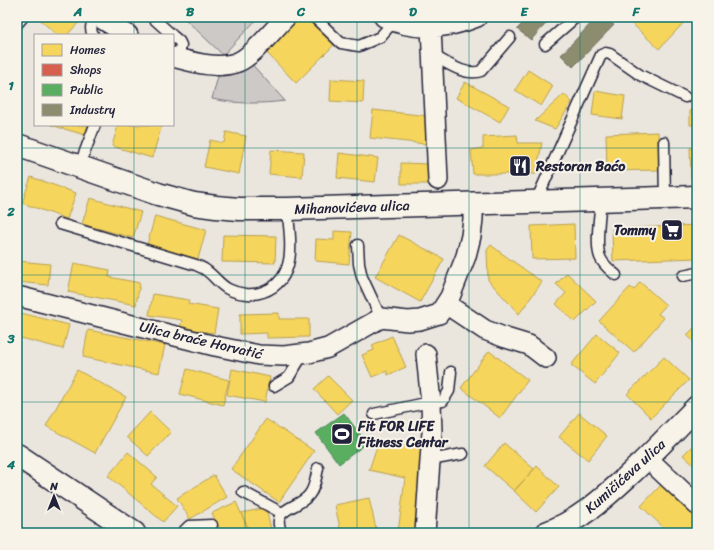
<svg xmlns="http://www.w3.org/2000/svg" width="714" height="550" font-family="Sriracha,sans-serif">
<rect width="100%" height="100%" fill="#eae6de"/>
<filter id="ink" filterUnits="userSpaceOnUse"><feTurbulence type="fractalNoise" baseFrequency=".025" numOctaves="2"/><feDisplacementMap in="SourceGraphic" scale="8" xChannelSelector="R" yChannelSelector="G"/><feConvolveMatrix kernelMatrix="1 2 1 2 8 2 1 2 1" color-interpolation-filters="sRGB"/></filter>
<g filter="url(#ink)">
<path fill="#cdc9c6" stroke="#787680" d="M183,17H255L257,19L223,55Z
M249,61L285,101C260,104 237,104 212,99L220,69Z"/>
<path fill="#f6d55c" stroke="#b69f52" d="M37,17H84L67,35H57Z
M296,17H306L334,45L296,83L263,49Z
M625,17H689L659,49Z
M528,70L553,86L541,106L515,90Z
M331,79L364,81L363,103L330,101Z
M465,82L509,106L500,122L456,98Z
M595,91L625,96L622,119L592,115Z
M564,94L572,102L555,129L535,121Z
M373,110L429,116L426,144L370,138Z
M690,110H697V125H690Z
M51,125H88L85,135Z
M118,125H162L152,158L112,146Z
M226,132L246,136L239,174L204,167L210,140L224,143Z
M658,132L659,170L607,171L606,134Z
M517,135L518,143H542L536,174H473L471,150L483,148V137Z
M690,148H697V179H691Z
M271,150L304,152L302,177L269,174Z
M339,153L378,158L375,182L337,178Z
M401,163L430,164V184H401Z
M31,177L76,193L67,219L22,203Z
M90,198L141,212L133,238L82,224Z
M155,216L206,230L198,259L147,245Z
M574,224L575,258L532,259L531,226Z
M697,225V258L613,261L612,229Z
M334,231L352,232L349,264L315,261L316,239L334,240Z
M223,235L276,236L275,263L222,262Z
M399,235L444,259L420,302L375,277Z
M491,245L500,252L542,282L519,314L488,280L487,250Z
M17,261L50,264L48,285L17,282Z
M74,263L110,270L109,277L140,283L136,305L68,292Z
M567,273L596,301L575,322L556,304L566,293L556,284Z
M640,282L666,305L658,314L664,318L634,352L599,321L630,287L634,290Z
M153,294L189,300L188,304L218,309L214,333L180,328L182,320L149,315Z
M17,312L69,325L63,349L17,337Z
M279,313V319H309V337L267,338V333L240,334V314Z
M697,325V345L687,335Z
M88,330L165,345L159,373L83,357Z
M597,334L620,353L595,384L571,365Z
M392,336L406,367L388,375L387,371L372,377L362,355L374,350L372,345Z
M489,351L528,380L500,418L461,388Z
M664,357L689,380L651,418L627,394Z
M187,369L229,380L223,405L180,394Z
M232,369L270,377L265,402L227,395Z
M77,370L126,397L95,453L46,426Z
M328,376L352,400L337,414L314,389Z
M150,412L171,432L148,456L127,437Z
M579,413L607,436L588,460L559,437Z
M266,419L314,451L279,502L231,469Z
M379,440L425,449L417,533H398L405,478L369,470Z
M697,441V468L683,455Z
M504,443L534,469L514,491L485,466Z
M128,452L157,477L151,484L177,506L163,522L108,476Z
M537,466L559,487L536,512L514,491Z
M214,475L227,497L190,519L177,498Z
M661,485L697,519V529L693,533H669L641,506Z
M369,498L377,533H341L335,505Z
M236,502L250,533H221L212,513Z
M266,508L272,533H250L241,513Z"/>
<path fill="#d6604d" stroke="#a04d48" d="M19,527L37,533H17Z"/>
<path fill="#5aae61" stroke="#498456" d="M344,413L367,443L339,464L316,433Z"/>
<path fill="#8c8c6e" stroke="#6c6c5f" d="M529,17H552L531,40L517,29Z
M597,17H605L614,25L573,67L561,55Z"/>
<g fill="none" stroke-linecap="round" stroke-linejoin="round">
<g stroke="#22223b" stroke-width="13">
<path id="lane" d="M152,17L172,35
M314,17L341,43L359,46L380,37L394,21
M17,24L23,17
M93,35C89,29 92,23 94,17
M173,36L179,41L181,45L178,58
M545,44L576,17
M432,55C446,62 465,77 481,71L510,37
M664,142L665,198
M79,167L95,125
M601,199C600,214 595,244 600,257C603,265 610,270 616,275
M536,201L601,55L606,53L610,54L640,75L685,97
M60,224L196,265C200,267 204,268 207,271C214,276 220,285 228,289C238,294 252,296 263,292C298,280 291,238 287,209
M358,245L359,264L362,277L381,318
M683,276L697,273
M274,386L289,377L303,354
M374,414L421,404L443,401L449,391L451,372
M430,460L463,454
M243,492L282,513
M182,533L189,526L212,525
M282,533C269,508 298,509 309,495C315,488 316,477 318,468"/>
</g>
<g stroke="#22223b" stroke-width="22">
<path id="street" d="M100,17L105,21L128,35
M384,17C413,32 448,29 477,17
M431,27L438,180
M173,57C192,62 218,70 238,62C253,56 274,29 286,17
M17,296L215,346L259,355L284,356L309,353L328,348L381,318L408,321L420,320L439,314L450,297L466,256L471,236L473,219V203
M446,304L485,330L506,338L529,345L546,358
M647,458L697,505
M425,533L432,432L431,403L426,354"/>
</g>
<g stroke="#22223b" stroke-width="25">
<path id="secondary" d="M17,145L158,194L194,204L216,207L239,209H287L697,197
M17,455L134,533
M546,533C579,521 603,499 628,476C652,454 674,430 697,407"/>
</g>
<use href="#lane" stroke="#f7f3e8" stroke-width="10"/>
<use href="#street" stroke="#f7f3e8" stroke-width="19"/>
<use href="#secondary" stroke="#f7f3e8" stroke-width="22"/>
</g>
</g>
<path fill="none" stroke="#0f766e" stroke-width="1" stroke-opacity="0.55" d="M134,17V35M245,17V533M357,17V533M469,17V533M580,17V533M134,125V533M17,148H697M17,275H697M17,402H697"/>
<defs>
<g id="restaurant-square" transform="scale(1.15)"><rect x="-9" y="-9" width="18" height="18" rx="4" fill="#22223b" stroke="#f7f3e8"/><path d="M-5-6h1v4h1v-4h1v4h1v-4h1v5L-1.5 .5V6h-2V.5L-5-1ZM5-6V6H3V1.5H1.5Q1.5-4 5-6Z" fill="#fff"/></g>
<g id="supermarket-square" transform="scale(1.15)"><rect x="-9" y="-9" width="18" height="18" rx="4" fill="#22223b" stroke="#f7f3e8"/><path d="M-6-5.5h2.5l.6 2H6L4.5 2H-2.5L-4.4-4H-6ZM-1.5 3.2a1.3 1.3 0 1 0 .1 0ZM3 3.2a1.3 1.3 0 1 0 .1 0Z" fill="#fff"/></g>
<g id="stadium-square" transform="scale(1.15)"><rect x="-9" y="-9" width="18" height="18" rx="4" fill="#22223b" stroke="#f7f3e8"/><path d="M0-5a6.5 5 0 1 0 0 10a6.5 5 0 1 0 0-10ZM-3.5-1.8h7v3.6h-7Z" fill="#fff"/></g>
</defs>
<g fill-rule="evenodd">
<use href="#restaurant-square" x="520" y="166"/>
<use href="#supermarket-square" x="672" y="230"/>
<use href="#stadium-square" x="342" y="434"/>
</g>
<g text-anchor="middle" stroke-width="4" stroke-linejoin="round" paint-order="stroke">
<g font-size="14" font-weight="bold" fill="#22223b" stroke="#f7f3e8" text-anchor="start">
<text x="536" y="171">Restoran Baćo</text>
<text x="656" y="235" text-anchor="end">Tommy</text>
<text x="358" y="431">Fit FOR LIFE<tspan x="358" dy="16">Fitness Centar</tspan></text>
</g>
<g font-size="14" fill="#22223b" stroke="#f7f3e8">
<text transform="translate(352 207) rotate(-2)" y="5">Mihanovićeva ulica</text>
<text transform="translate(201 340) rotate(13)" y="5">Ulica braće Horvatić</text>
<text transform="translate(625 476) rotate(-42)" y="5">Kumičićeva ulica</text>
</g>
</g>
<rect width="714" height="550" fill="none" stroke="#f7f3e8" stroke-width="44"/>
<rect x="34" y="34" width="140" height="92" fill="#f7f3e8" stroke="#a29fa3"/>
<rect x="42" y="44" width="20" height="12" fill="#f6d55c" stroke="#a29fa3"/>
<text x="70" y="54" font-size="12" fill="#22223b">Homes</text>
<rect x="42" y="64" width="20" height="12" fill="#d6604d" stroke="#a29fa3"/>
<text x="70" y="74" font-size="12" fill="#22223b">Shops</text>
<rect x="42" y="84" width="20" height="12" fill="#5aae61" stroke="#a29fa3"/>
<text x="70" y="94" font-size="12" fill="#22223b">Public</text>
<rect x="42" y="104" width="20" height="12" fill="#8c8c6e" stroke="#a29fa3"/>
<text x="70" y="114" font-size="12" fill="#22223b">Industry</text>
<g transform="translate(54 496)" stroke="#f7f3e8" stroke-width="3" paint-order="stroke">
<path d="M0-3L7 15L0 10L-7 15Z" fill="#22223b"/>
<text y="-6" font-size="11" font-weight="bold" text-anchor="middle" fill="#22223b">N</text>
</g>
<rect x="22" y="22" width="670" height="506" fill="none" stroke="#0f766e" stroke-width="1.5"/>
<g font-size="13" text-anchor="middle" font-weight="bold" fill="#0f766e">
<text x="78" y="16">A</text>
<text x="190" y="16">B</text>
<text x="301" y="16">C</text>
<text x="413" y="16">D</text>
<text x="524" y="16">E</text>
<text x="636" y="16">F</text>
<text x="11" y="90">1</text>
<text x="11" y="216">2</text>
<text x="11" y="343">3</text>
<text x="11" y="469">4</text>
</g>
</svg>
